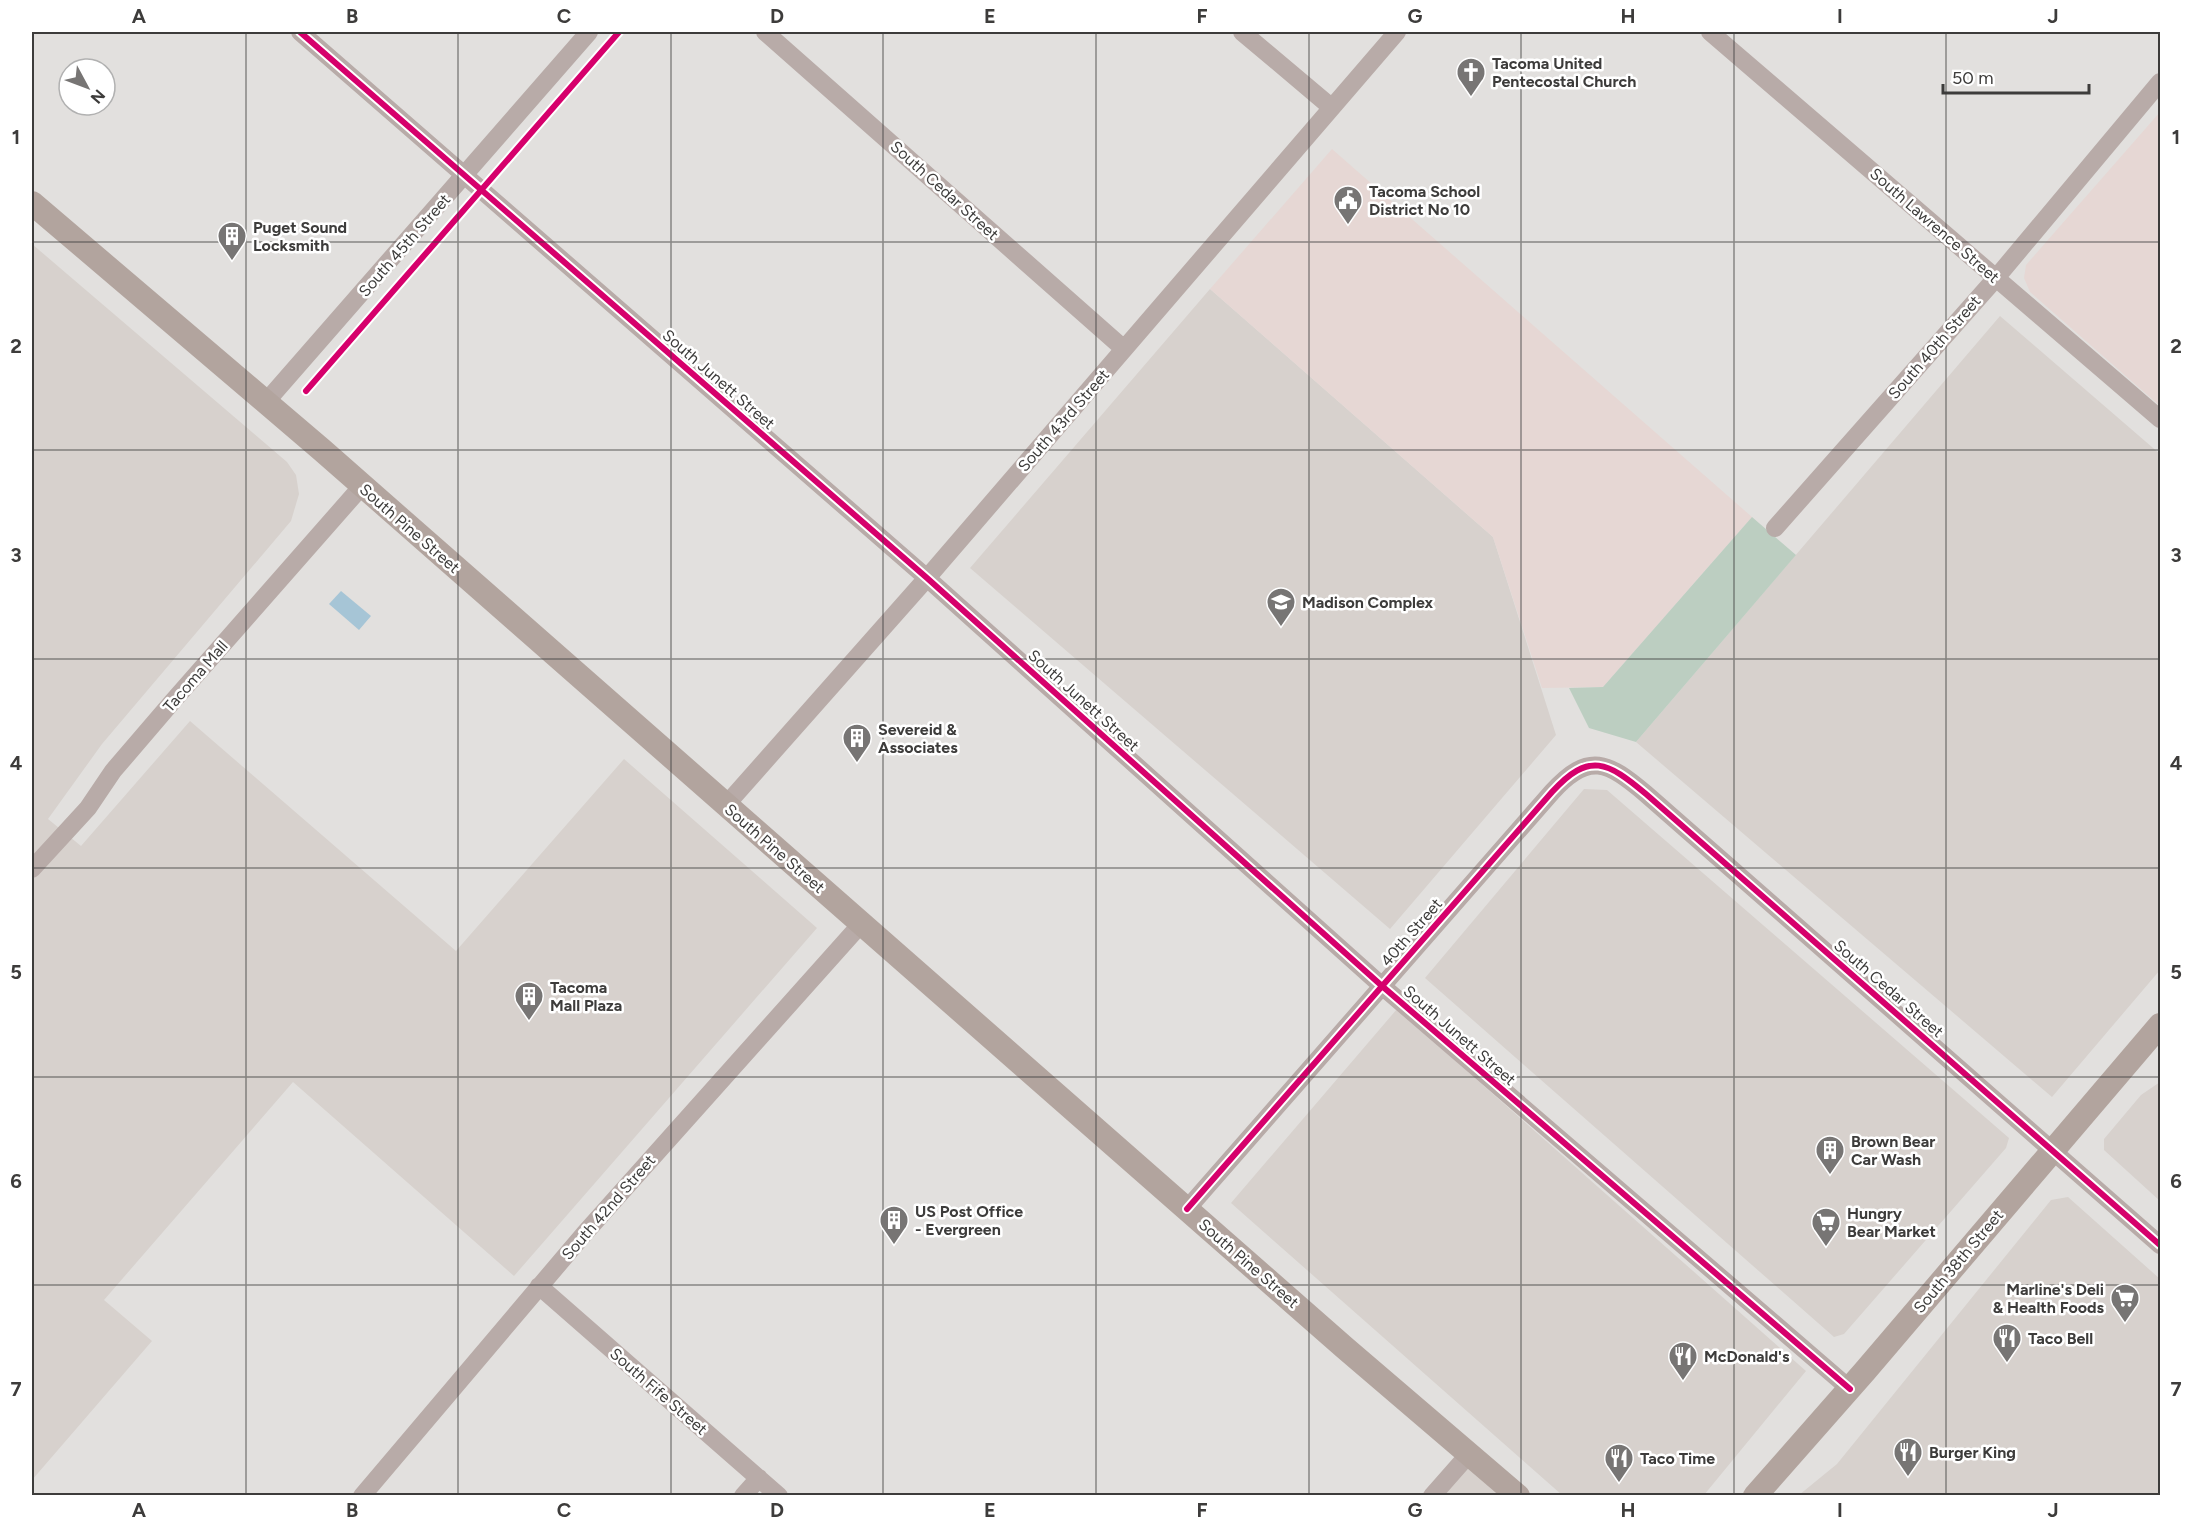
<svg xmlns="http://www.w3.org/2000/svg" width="2192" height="1527" font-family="Figtree,sans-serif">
<rect width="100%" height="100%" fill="#e2e0de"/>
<path fill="#d7d1cd" d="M32,244L287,462L296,475L299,494L291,521L102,744L48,819L81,846L190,721L456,951L624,759L817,928L514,1276L293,1082L104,1300L152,1341L32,1480Z
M1210,289L1493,537L1556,735L1390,929L970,568Z
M2000,316L2160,454V970L2052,1097L1636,742Z
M1584,789L1607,790L2009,1138L2006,1148L1844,1334L1834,1337L1425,978Z
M1397,1009L1806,1371L1704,1495H1562L1231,1203Z
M2160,1082V1201L2104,1150V1139L2141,1095Z
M2068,1197L2160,1279V1495H1799L1837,1464L2051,1200Z
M1469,1454L1518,1496H1432Z"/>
<path fill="#e6d7d4" d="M2160,112V406L2030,292L2024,278L2026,265Z
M1332,149L1752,517L1603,687L1542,688L1493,537L1210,289Z"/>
<path fill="#bccec1" d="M1752,517L1796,555L1636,742L1589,728L1569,688L1603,687Z"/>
<path fill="#a6c5d6" d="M341,591L371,616L359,630L329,604Z"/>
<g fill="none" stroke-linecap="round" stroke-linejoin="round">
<path stroke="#b8aba8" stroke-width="18" d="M300,32L927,578L1382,986L1850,1389
M765,32L1124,349
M1242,32L1331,107
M1710,32L2160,419
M265,403L589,32
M1775,528L1996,278L2160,82
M726,805L927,578L1397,32
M32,869L88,808L113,771L173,701L362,486
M1187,1209L1552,792C1589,751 1608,762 1646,794L2160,1245
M539,1286L779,1496
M362,1496L584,1234L861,924
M743,1496L759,1478
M1432,1496L1469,1454"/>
<path stroke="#b2a49e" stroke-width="24" d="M32,203L322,450L1345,1348L1518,1496
M1755,1496L1865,1371L2160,1025"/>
<g stroke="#fff" stroke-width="10">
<path id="cycleway" d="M300,32L927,578L1382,986L1850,1389
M306,391L619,32
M1187,1209L1552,792C1589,751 1608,762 1646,794L2160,1245"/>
</g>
<use href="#cycleway" stroke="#d6006c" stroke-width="6"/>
</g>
<path fill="none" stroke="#3d3c3b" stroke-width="1.5" stroke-opacity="0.55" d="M246,32V1496M458,32V1496M671,32V1496M883,32V1496M1096,32V1496M1309,32V1496M1521,32V1496M1734,32V1496M1946,32V1496M32,242H2160M32,450H2160M32,659H2160M32,868H2160M32,1077H2160M32,1285H2160"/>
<defs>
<g id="church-pin" transform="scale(1.5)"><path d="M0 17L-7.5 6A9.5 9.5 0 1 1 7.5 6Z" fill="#777574" stroke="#fff"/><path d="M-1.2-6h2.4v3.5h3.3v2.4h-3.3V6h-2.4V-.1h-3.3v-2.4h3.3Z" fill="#fff"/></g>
<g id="civic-pin" transform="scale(1.5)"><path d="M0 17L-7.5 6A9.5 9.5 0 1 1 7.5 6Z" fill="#777574" stroke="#fff"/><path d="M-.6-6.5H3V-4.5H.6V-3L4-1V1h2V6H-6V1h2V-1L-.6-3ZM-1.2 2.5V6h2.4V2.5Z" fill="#fff"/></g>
<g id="building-pin" transform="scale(1.5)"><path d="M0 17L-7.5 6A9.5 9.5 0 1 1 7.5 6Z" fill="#777574" stroke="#fff"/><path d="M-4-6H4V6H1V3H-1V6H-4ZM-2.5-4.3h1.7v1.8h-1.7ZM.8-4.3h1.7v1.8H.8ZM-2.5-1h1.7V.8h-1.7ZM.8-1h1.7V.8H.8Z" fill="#fff"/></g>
<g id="school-pin" transform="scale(1.5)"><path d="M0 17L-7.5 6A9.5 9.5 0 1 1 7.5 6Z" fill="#777574" stroke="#fff"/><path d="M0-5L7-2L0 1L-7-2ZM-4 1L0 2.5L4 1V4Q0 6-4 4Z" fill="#fff"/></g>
<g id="supermarket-pin" transform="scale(1.5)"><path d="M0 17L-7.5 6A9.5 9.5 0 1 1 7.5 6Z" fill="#777574" stroke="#fff"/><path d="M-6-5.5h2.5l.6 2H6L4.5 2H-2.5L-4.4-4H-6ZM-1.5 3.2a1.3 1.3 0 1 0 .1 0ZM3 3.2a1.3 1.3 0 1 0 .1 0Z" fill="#fff"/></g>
<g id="restaurant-pin" transform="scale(1.5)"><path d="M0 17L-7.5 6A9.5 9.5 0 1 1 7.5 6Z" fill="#777574" stroke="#fff"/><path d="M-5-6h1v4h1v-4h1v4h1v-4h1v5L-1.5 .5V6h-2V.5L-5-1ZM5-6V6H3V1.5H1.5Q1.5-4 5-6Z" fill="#fff"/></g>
</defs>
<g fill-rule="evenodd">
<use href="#church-pin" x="1471" y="72"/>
<use href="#civic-pin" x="1348" y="200"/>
<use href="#building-pin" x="232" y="236"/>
<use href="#school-pin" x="1281" y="602"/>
<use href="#building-pin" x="857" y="738"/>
<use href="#building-pin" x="529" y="996"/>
<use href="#building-pin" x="1830" y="1150"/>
<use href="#building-pin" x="894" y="1220"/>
<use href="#supermarket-pin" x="1826" y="1222"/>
<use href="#supermarket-pin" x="2125" y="1298"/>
<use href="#restaurant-pin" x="2007" y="1338"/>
<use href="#restaurant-pin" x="1683" y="1356"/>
<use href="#restaurant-pin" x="1908" y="1452"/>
<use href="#restaurant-pin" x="1619" y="1458"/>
</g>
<g text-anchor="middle" stroke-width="5" stroke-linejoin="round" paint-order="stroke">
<g font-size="16" font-weight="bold" fill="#3d3c3b" stroke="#fff" text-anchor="start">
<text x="1492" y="69">Tacoma United<tspan x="1492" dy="18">Pentecostal Church</tspan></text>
<text x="1369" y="197">Tacoma School<tspan x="1369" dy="18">District No 10</tspan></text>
<text x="253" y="233">Puget Sound<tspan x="253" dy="18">Locksmith</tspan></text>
<text x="1302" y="608">Madison Complex</text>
<text x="878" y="735">Severeid &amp;<tspan x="878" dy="18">Associates</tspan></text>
<text x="550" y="993">Tacoma<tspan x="550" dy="18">Mall Plaza</tspan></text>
<text x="1851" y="1147">Brown Bear<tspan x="1851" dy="18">Car Wash</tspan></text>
<text x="915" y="1217">US Post Office<tspan x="915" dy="18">- Evergreen</tspan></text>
<text x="1847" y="1219">Hungry<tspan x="1847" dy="18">Bear Market</tspan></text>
<text x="2104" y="1295" text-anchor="end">Marline's Deli<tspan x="2104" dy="18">&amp; Health Foods</tspan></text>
<text x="2028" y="1344">Taco Bell</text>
<text x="1704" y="1362">McDonald's</text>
<text x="1929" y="1458">Burger King</text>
<text x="1640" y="1464">Taco Time</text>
</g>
<g font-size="16" fill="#3d3c3b" stroke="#fff">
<text transform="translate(945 190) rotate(42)" y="6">South Cedar Street</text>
<text transform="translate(1935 225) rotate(41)" y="6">South Lawrence Street</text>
<text transform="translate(404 245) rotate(-49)" y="6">South 45th Street</text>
<text transform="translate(1934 347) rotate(-49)" y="6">South 40th Street</text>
<text transform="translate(719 379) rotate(41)" y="6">South Junett Street</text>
<text transform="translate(1063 420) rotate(-49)" y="6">South 43rd Street</text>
<text transform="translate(410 528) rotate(41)" y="6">South Pine Street</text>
<text transform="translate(195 676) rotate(-49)" y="6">Tacoma Mall</text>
<text transform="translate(1084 700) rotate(42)" y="6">South Junett Street</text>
<text transform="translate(775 848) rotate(41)" y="6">South Pine Street</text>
<text transform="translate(1411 932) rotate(-49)" y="6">40th Street</text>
<text transform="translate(1889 988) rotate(41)" y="6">South Cedar Street</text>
<text transform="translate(1460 1035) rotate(41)" y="6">South Junett Street</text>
<text transform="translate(608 1207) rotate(-49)" y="6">South 42nd Street</text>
<text transform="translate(1958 1261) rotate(-50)" y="6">South 38th Street</text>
<text transform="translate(1249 1263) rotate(41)" y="6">South Pine Street</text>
<text transform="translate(659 1391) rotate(41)" y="6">South Fife Street</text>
</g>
</g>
<rect width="2192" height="1527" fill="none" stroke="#ffffff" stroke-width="66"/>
<g transform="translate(87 87) rotate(131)"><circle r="28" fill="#ffffff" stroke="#b1b1b1" stroke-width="1.5"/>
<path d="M0-4.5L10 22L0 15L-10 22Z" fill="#777574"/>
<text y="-9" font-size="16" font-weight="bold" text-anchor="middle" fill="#3d3c3b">N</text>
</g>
<path d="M1943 84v9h146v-9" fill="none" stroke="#3d3c3b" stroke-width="3"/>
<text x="1952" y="84" font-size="18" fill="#3d3c3b" stroke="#ffffff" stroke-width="4.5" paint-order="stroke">50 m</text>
<rect x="33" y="33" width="2126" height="1461" fill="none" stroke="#3d3c3b" stroke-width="2"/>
<g font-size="20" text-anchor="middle" font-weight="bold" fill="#3d3c3b">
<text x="139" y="23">A</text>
<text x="352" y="23">B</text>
<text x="564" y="23">C</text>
<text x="777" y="23">D</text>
<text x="990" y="23">E</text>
<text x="1202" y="23">F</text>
<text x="1415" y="23">G</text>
<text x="1628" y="23">H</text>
<text x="1840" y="23">I</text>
<text x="2053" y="23">J</text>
<text x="16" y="144">1</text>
<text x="2176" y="144">1</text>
<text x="16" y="353">2</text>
<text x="2176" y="353">2</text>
<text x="16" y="562">3</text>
<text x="2176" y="562">3</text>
<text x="16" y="770">4</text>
<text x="2176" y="770">4</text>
<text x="16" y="979">5</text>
<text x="2176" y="979">5</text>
<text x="16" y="1188">6</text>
<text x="2176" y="1188">6</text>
<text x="16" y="1396">7</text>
<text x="2176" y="1396">7</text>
<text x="139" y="1517">A</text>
<text x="352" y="1517">B</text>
<text x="564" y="1517">C</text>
<text x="777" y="1517">D</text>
<text x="990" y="1517">E</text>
<text x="1202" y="1517">F</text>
<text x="1415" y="1517">G</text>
<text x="1628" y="1517">H</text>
<text x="1840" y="1517">I</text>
<text x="2053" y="1517">J</text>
</g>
</svg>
